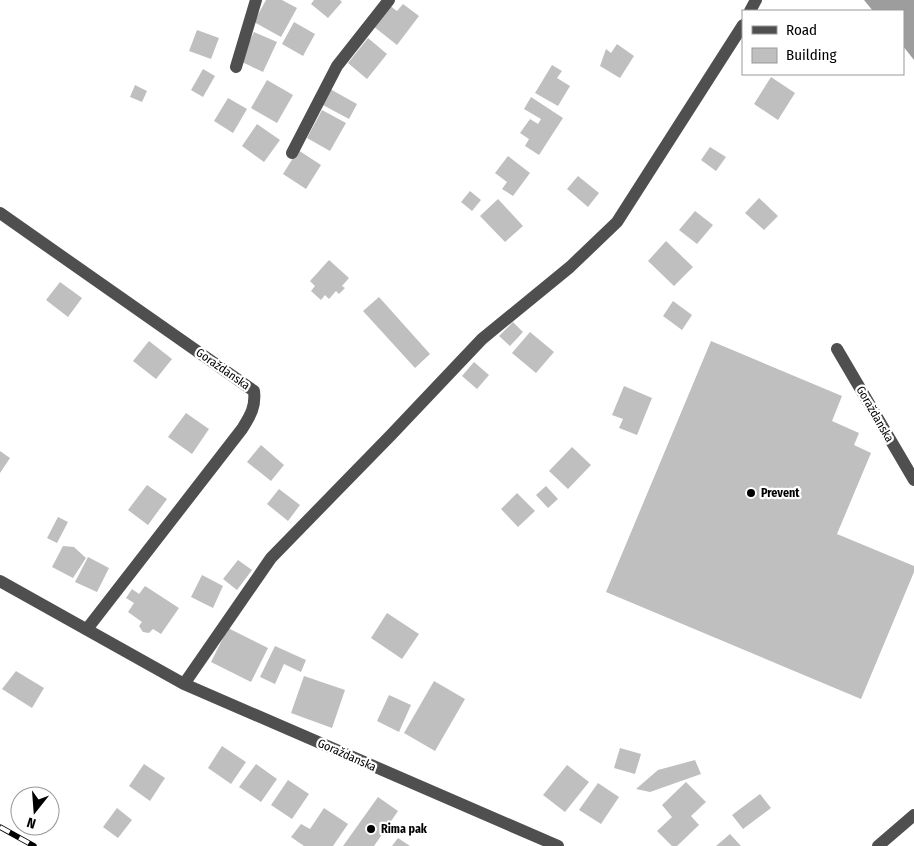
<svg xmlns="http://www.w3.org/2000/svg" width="914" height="846" font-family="'Fira Sans Condensed',sans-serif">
<rect width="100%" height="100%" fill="#fff"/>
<path fill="#9d9d9d" d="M864,0H914V60L903,46V11H873Z"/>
<path fill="#bfbfbf" d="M266,0H282L297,8L281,37L254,22Z
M314,0H340L342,2L328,18L311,4Z
M403,4L419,16L397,45L373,26L389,5L397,11Z
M294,22L315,34L303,56L282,44Z
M197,30L219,38L211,59L189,51Z
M254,32L277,42L263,72L240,61Z
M368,38L387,54L367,79L348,63Z
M617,44L634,56L620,78L600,66L606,49L611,53Z
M552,65L562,71L557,78L570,86L558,106L535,93Z
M203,69L215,76L203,97L191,90Z
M771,77L795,93L778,120L754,104Z
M267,80L293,95L277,123L251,108Z
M135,85L147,91L142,102L130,97Z
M330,89L357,104L349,119L321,104Z
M531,97L563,118L539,155L525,146L529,139L520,133L530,119L538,124L541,119L524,109Z
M228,98L247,109L233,133L214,121Z
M322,110L346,123L330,151L307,138Z
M257,124L280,140L264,162L242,146Z
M710,147L726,157L716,171L701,160Z
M298,150L321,165L306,189L283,174Z
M508,156L530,173L513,196L502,189L507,182L495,173Z
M578,176L599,193L588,207L567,189Z
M470,191L481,200L472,211L461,202Z
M759,198L778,216L764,230L745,213Z
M498,199L523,226L505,242L480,216Z
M695,211L713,225L697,244L679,230Z
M666,241L693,267L674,286L648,261Z
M329,260L349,278L342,286L345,288L339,294L336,291L329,299L325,295L321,300L311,291L315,286L310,281Z
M60,282L82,298L68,317L46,300Z
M379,297L430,354L415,368L363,311Z
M673,301L692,315L682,330L663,316Z
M513,322L523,332L510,346L499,336Z
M530,332L554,352L536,373L512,353Z
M149,341L172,359L156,379L133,361Z
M711,341L842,396L832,421L859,433L854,445L871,453L837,534L914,566V572L861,699L606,592Z
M474,362L489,375L477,389L462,376Z
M624,386L652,398L637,435L619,428L623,419L612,415Z
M186,413L209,429L192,454L168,437Z
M261,445L284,465L271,481L247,462Z
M572,447L591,465L568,489L549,471Z
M0,451L10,458L0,473Z
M147,485L167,499L148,525L128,510Z
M546,486L558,499L548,508L536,495Z
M279,489L300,505L288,521L267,504Z
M517,493L535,511L518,527L501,509Z
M58,517L68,522L57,543L47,538Z
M63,546L74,547L86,558L73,578L52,567Z
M88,557L109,568L97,592L75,582Z
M238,560L252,570L237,590L223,579Z
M202,575L223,586L213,608L191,597Z
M145,586L179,608L161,634L153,629L149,633L143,632L139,626L142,622L128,612L134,603L126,598L132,589L139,594Z
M387,613L419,634L402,659L371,638Z
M228,628L268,648L251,682L211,662Z
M275,646L306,660L301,672L284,664L275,684L260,677Z
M16,671L44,688L32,708L2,689Z
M304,676L345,690L332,728L291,713Z
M434,681L465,699L435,751L404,733Z
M389,695L411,705L399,732L377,721Z
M222,746L246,762L231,784L208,768Z
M620,748L641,754L635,774L614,768Z
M695,760L701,774L650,792L636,789L658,770Z
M144,764L165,778L150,801L129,786Z
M256,764L277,779L261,802L239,787Z
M567,765L589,782L565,812L543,795Z
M288,780L309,794L292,819L271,805Z
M686,782L706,802L691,816L699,825L677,846H672L657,831L672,817L662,805Z
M598,783L619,797L601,824L579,810Z
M760,794L771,808L743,829L732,815Z
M378,797L398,811L374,846H343Z
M117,808L132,820L118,838L103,827Z
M324,808L348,824L333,846H304L291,837L301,824L310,829Z
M730,834L741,846H716Z
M398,838L410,846H392Z"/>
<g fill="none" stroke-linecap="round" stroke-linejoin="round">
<path stroke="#4f4f4f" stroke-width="12" d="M750,11L756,0
M236,67L256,0
M292,153L337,66L389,0
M0,213L254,391C256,407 250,416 242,429L87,629
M837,349L914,480
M0,581L184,684L558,846
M184,684L271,558L391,435L482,339L570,267L617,222L743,25
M878,846L914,815"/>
<g stroke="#000" stroke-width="5.5">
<path id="rail" d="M0,827L34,846"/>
</g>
<use href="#rail" stroke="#fff" stroke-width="4" stroke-dasharray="11" stroke-linecap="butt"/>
</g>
<g fill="#000" stroke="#fff" stroke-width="2">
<circle cx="751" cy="493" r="5"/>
<circle cx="371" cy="829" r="5"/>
</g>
<g text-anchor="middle" stroke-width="4.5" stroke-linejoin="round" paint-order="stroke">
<g font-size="12" fill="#000" stroke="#fff">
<text transform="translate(223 369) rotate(35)" y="4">Goraždanska</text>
<text transform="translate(875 414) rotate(60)" y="4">Goraždanska</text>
<text transform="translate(347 755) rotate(24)" y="4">Goraždanska</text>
</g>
<g font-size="12" font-weight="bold" fill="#000" stroke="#fff" text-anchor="start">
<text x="761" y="497">Prevent</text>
<text x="381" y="833">Rima pak</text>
</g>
</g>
<rect x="742" y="10" width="162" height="65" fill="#ffffff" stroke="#999999"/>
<rect x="752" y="26" width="25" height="8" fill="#4f4f4f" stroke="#999999"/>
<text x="786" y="35" font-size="15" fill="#000000">Road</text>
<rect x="752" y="48" width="25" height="15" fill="#bfbfbf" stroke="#999999"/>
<text x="786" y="60" font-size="15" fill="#000000">Building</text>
<g transform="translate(35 811) rotate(197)"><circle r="24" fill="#ffffff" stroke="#999999"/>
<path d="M0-4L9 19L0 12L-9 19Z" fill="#000000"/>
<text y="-8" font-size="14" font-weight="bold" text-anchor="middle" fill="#000000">N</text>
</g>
</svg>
